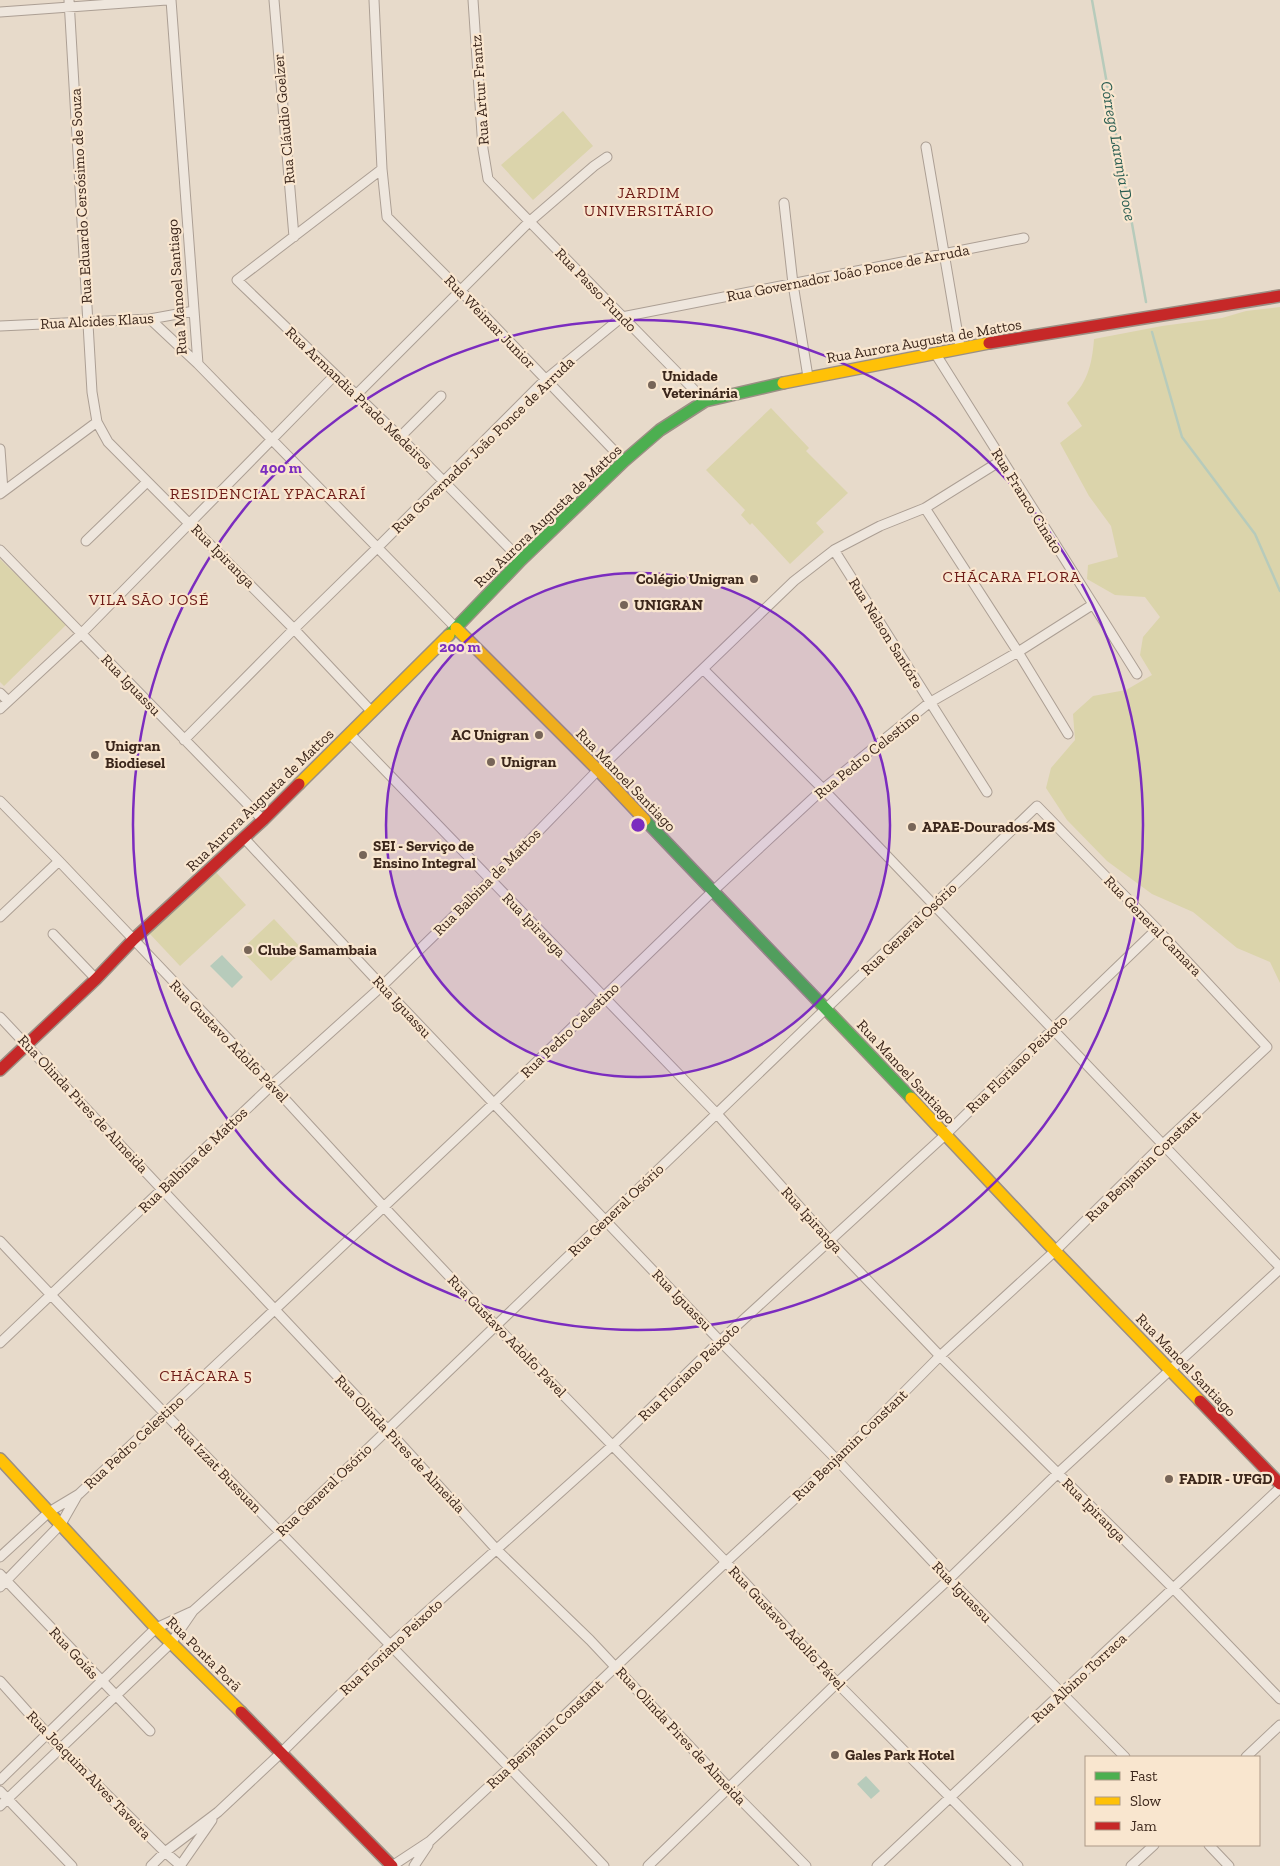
<svg xmlns="http://www.w3.org/2000/svg" width="1280" height="1866" font-family="'Zilla Slab',serif">
<rect width="100%" height="100%" fill="#e7daca"/>
<path fill="#dbd4ab" d="M563,111L593,146L533,200L501,165Z
M1280,307V983L1270,962L1237,948L1193,912L1152,894L1107,861L1067,820L1046,788L1051,768L1075,740L1073,714L1093,696L1126,690L1152,675L1140,655L1143,637L1160,617L1145,597L1115,595L1087,579L1088,565L1118,557L1111,526L1089,496L1060,443L1082,426L1067,403C1087,384 1092,366 1094,339L1162,326L1222,318L1246,311Z
M771,408L809,448L806,451L848,493L816,523L824,532L790,564L752,523L750,525L741,515L745,510L706,470Z
M0,559L67,624L4,686L0,682Z
M214,870L246,905L180,966L149,933Z
M274,919L303,950L271,981L241,950Z"/>
<path fill="#b7cbbb" d="M222,955L243,977L232,988L210,966Z
M866,1776L880,1791L871,1799L857,1784Z"/>
<g fill="none" stroke-linecap="round" stroke-linejoin="round">
<path stroke="#b7cbbb" stroke-width="2.5" d="M1092,0L1146,302
M1152,332L1182,437L1255,534L1280,591"/>
<g stroke="#ac9f94" stroke-width="11">
<path id="street" d="M69,0L92,392L97,422L108,442L294,629L372,712
M171,0L198,364L456,628
M274,0L294,237
M374,0L382,169L387,217L460,290L624,461
M473,0L483,149L488,179L705,401
M0,12L167,0
M926,147L960,347
M382,169L237,280L400,437L521,560
M784,203L793,284L808,377
M150,319L198,364
M0,326L150,319L194,311
M935,353L1137,674
M356,395L529,222L594,166L607,157
M400,437L441,396
M0,449L3,491
M0,494L97,422
M925,508L1018,652L1068,734
M86,541L147,482
M0,550L263,820
M834,550L987,792
M703,669L823,789L1280,1267
M0,693L8,701
M0,709L81,634L335,375
M350,734L717,1114L830,1241L940,1356L1174,1589L1280,1699
M184,740L294,629L377,548L545,380L622,317L1024,238
M0,801L59,861L272,1085L384,1207L496,1326L726,1562L837,1683L1018,1866
M244,838L382,986L720,1341L837,1460L949,1579L1125,1757
M0,917L59,861
M53,934L96,979
M0,1017L388,1430L497,1550L590,1640L729,1788L806,1866
M0,1241C198,1452 404,1656 604,1866
M0,1343L272,1085L382,986L491,880L598,770L794,581L834,550L880,526L925,508L1002,460
M0,1557L49,1512L79,1494L494,1103L712,892L823,789L929,703L1018,652L1092,605
M0,1574L150,1731
M0,1587L61,1524L77,1496
M0,1681L60,1748L165,1852L181,1866
M1246,1757L1280,1725
M0,1780L156,1628L193,1611
M0,1791L72,1866
M0,1806L171,1643L193,1611L280,1533L1037,806L1157,929L1267,1047L1163,1144L1055,1251L940,1356L837,1460L726,1562L510,1767L430,1841L392,1866
M1209,1845L1229,1866
M151,1866L165,1852L218,1812L282,1752L391,1644L613,1445L720,1341L944,1136L1052,1030L1157,929
M180,1866L212,1820
M414,1866L428,1845
M648,1866L837,1683L949,1579L1057,1474L1280,1269
M877,1866L1280,1488
M1131,1866L1154,1845"/>
</g>
<g stroke="#9b8f84" stroke-width="14">
<path id="fast" d="M449,635L521,560L624,461L660,430L705,401L783,383
M645,820L911,1098"/>
</g>
<g stroke="#9b8f84" stroke-width="14">
<path id="slow" d="M783,383L989,343
M456,628L598,770L645,820
M299,784L449,635
M911,1098L1055,1251L1200,1401
M0,1459L156,1628L241,1712"/>
</g>
<g stroke="#9b8f84" stroke-width="14">
<path id="jam" d="M989,343L1280,296
M0,1070L96,979L133,940L263,820L299,784
M1200,1401L1280,1484
M241,1712L392,1866"/>
</g>
<use href="#street" stroke="#eee6dd" stroke-width="9"/>
<use href="#fast" stroke="#4caf50" stroke-width="11"/>
<use href="#slow" stroke="#ffc107" stroke-width="11"/>
<use href="#jam" stroke="#c62828" stroke-width="11"/>
</g>
<circle cx="638" cy="825" r="252" fill="#7b2cbf" fill-opacity=".12"/>
<g fill="none" stroke="#7b2cbf" stroke-width="2.5">
<circle cx="638" cy="825" r="252"/>
<circle cx="638" cy="825" r="505"/>
</g>
<g fill="#776558" stroke="#f9e6cf" stroke-width="2">
<circle cx="652" cy="385" r="5"/>
<circle cx="754" cy="579" r="5"/>
<circle cx="624" cy="605" r="5"/>
<circle cx="539" cy="735" r="5"/>
<circle cx="95" cy="755" r="5"/>
<circle cx="491" cy="762" r="5"/>
<circle cx="912" cy="827" r="5"/>
<circle cx="363" cy="855" r="5"/>
<circle cx="248" cy="950" r="5"/>
<circle cx="1169" cy="1479" r="5"/>
<circle cx="835" cy="1755" r="5"/>
</g>
<g text-anchor="middle" stroke-width="4.5" stroke-linejoin="round" paint-order="stroke">
<g font-size="15" fill="#3b261b" stroke="#f9e6cf">
<text transform="translate(480 90) rotate(-94)" y="5">Rua Artur Frantz</text>
<text transform="translate(284 119) rotate(-95)" y="5">Rua Cláudio Goelzer</text>
<text transform="translate(81 196) rotate(-93)" y="5">Rua Eduardo Cersósimo de Souza</text>
<text transform="translate(848 273) rotate(-11)" y="5">Rua Governador João Ponce de Arruda</text>
<text transform="translate(177 287) rotate(-94)" y="5">Rua Manoel Santiago</text>
<text transform="translate(596 290) rotate(46)" y="5">Rua Passo Fundo</text>
<text transform="translate(97 321) rotate(-3)" y="5">Rua Alcides Klaus</text>
<text transform="translate(490 322) rotate(46)" y="5">Rua Weimar Junior</text>
<text transform="translate(924 341) rotate(-10)" y="5">Rua Aurora Augusta de Mattos</text>
<text transform="translate(359 398) rotate(44)" y="5">Rua Armandia Prado Medeiros</text>
<text transform="translate(483 445) rotate(-44)" y="5">Rua Governador João Ponce de Arruda</text>
<text transform="translate(1027 501) rotate(58)" y="5">Rua Franco Cinato</text>
<text transform="translate(548 516) rotate(-44)" y="5">Rua Aurora Augusta de Mattos</text>
<text transform="translate(223 556) rotate(45)" y="5">Rua Ipiranga</text>
<text transform="translate(886 633) rotate(58)" y="5">Rua Nelson Santóre</text>
<text transform="translate(131 685) rotate(46)" y="5">Rua Iguassu</text>
<text transform="translate(867 755) rotate(-39)" y="5">Rua Pedro Celestino</text>
<text transform="translate(626 780) rotate(46)" y="5">Rua Manoel Santiago</text>
<text transform="translate(260 800) rotate(-44)" y="5">Rua Aurora Augusta de Mattos</text>
<text transform="translate(487 882) rotate(-45)" y="5">Rua Balbina de Mattos</text>
<text transform="translate(534 925) rotate(46)" y="5">Rua Ipiranga</text>
<text transform="translate(1153 926) rotate(46)" y="5">Rua General Camara</text>
<text transform="translate(909 929) rotate(-44)" y="5">Rua General Osório</text>
<text transform="translate(402 1007) rotate(47)" y="5">Rua Iguassu</text>
<text transform="translate(570 1030) rotate(-44)" y="5">Rua Pedro Celestino</text>
<text transform="translate(229 1041) rotate(46)" y="5">Rua Gustavo Adolfo Pável</text>
<text transform="translate(1017 1064) rotate(-44)" y="5">Rua Floriano Peixoto</text>
<text transform="translate(906 1072) rotate(47)" y="5">Rua Manoel Santiago</text>
<text transform="translate(83 1104) rotate(47)" y="5">Rua Olinda Pires de Almeida</text>
<text transform="translate(193 1160) rotate(-44)" y="5">Rua Balbina de Mattos</text>
<text transform="translate(1143 1166) rotate(-44)" y="5">Rua Benjamin Constant</text>
<text transform="translate(616 1210) rotate(-44)" y="5">Rua General Osório</text>
<text transform="translate(812 1220) rotate(48)" y="5">Rua Ipiranga</text>
<text transform="translate(682 1300) rotate(46)" y="5">Rua Iguassu</text>
<text transform="translate(507 1336) rotate(46)" y="5">Rua Gustavo Adolfo Pável</text>
<text transform="translate(1186 1365) rotate(46)" y="5">Rua Manoel Santiago</text>
<text transform="translate(689 1372) rotate(-44)" y="5">Rua Floriano Peixoto</text>
<text transform="translate(134 1442) rotate(-43)" y="5">Rua Pedro Celestino</text>
<text transform="translate(400 1444) rotate(47)" y="5">Rua Olinda Pires de Almeida</text>
<text transform="translate(850 1445) rotate(-44)" y="5">Rua Benjamin Constant</text>
<text transform="translate(218 1468) rotate(46)" y="5">Rua Izzat Bussuan</text>
<text transform="translate(324 1490) rotate(-44)" y="5">Rua General Osório</text>
<text transform="translate(1094 1510) rotate(45)" y="5">Rua Ipiranga</text>
<text transform="translate(962 1592) rotate(46)" y="5">Rua Iguassu</text>
<text transform="translate(787 1628) rotate(47)" y="5">Rua Gustavo Adolfo Pável</text>
<text transform="translate(391 1647) rotate(-43)" y="5">Rua Floriano Peixoto</text>
<text transform="translate(74 1653) rotate(47)" y="5">Rua Goiás</text>
<text transform="translate(204 1654) rotate(45)" y="5">Rua Ponta Porã</text>
<text transform="translate(1079 1678) rotate(-43)" y="5">Rua Albino Torraca</text>
<text transform="translate(545 1734) rotate(-43)" y="5">Rua Benjamin Constant</text>
<text transform="translate(681 1736) rotate(47)" y="5">Rua Olinda Pires de Almeida</text>
<text transform="translate(89 1775) rotate(46)" y="5">Rua Joaquim Alves Taveira</text>
</g>
<g font-size="15" font-weight="bold" fill="#3b261b" stroke="#f9e6cf" text-anchor="start">
<text x="662" y="381">Unidade<tspan x="662" dy="17">Veterinária</tspan></text>
<text x="744" y="584" text-anchor="end">Colégio Unigran</text>
<text x="634" y="610">UNIGRAN</text>
<text x="529" y="740" text-anchor="end">AC Unigran</text>
<text x="105" y="751">Unigran<tspan x="105" dy="17">Biodiesel</tspan></text>
<text x="501" y="767">Unigran</text>
<text x="922" y="832">APAE-Dourados-MS</text>
<text x="373" y="851">SEI - Serviço de<tspan x="373" dy="17">Ensino Integral</tspan></text>
<text x="258" y="955">Clube Samambaia</text>
<text x="1179" y="1484">FADIR - UFGD</text>
<text x="845" y="1760">Gales Park Hotel</text>
</g>
<g font-size="16" font-style="italic" fill="#295d51" stroke="#f9e6cf">
<text transform="translate(1119 151) rotate(80)" y="6">Córrego Laranja Doce</text>
</g>
<g font-size="16" letter-spacing="1" fill="#6d1a16" stroke="#f9e6cf">
<text x="649" y="198">JARDIM<tspan x="649" dy="18">UNIVERSITÁRIO</tspan></text>
<text x="268" y="499">RESIDENCIAL YPACARAÍ</text>
<text x="1012" y="582">CHÁCARA FLORA</text>
<text x="149" y="605">VILA SÃO JOSÉ</text>
<text x="206" y="1381">CHÁCARA 5</text>
</g>
</g>
<circle cx="638" cy="825" r="8" fill="#7b2cbf" stroke="#f9e6cf" stroke-width="2.5"/>
<g font-size="15" text-anchor="middle" font-weight="bold" fill="#7b2cbf" stroke="#f9e6cf" stroke-width="4.5" stroke-linejoin="round" paint-order="stroke">
<text x="281" y="473">400 m</text>
<text x="460" y="652">200 m</text>
</g>
<rect x="1085" y="1756" width="175" height="90" fill="#f9e6cf" stroke="#ad9987"/>
<rect x="1095" y="1772" width="25" height="8" fill="#4caf50" stroke="#ad9987"/>
<text x="1130" y="1781" font-size="15" fill="#3b261b">Fast</text>
<rect x="1095" y="1797" width="25" height="8" fill="#ffc107" stroke="#ad9987"/>
<text x="1130" y="1806" font-size="15" fill="#3b261b">Slow</text>
<rect x="1095" y="1822" width="25" height="8" fill="#c62828" stroke="#ad9987"/>
<text x="1130" y="1831" font-size="15" fill="#3b261b">Jam</text>
</svg>
